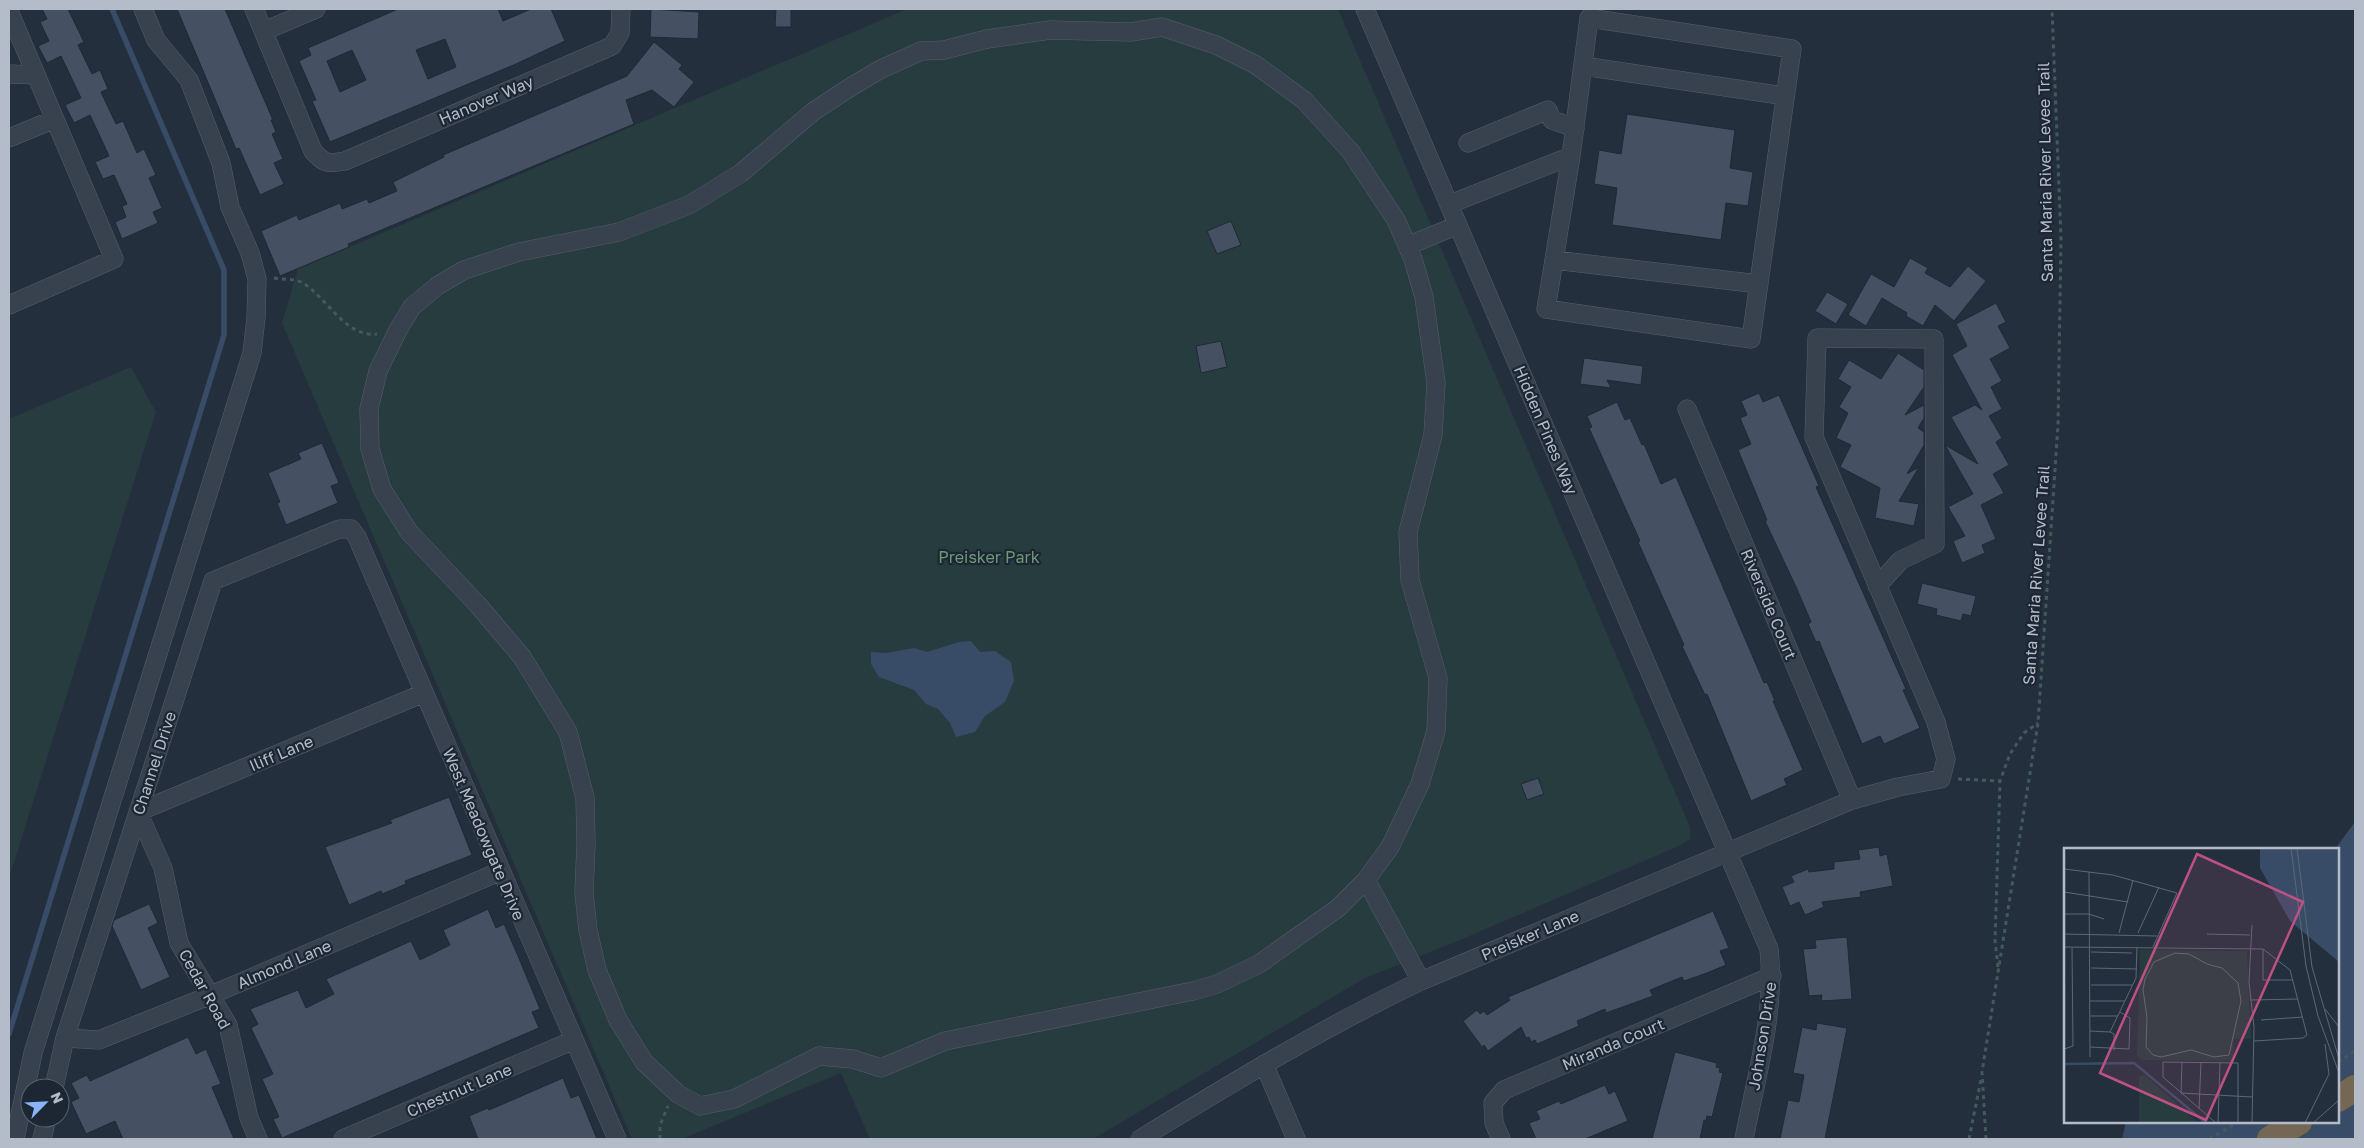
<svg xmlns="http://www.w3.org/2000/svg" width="2364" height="1148" font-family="'Golos Text',sans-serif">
<rect width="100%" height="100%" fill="#242f3e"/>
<path fill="#263c3f" d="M907,9H1338L1690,827V839L1681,845L1460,940L1365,978L1093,1139H870L841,1073L682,1139H632L282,323L298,269Z
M131,367L156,412L9,878V419Z"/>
<path fill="#394c67" d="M971,641L980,652L995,651L1011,662L1014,681L1005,702L985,716L975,732L956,737L950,723L938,709L926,704L914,690L879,677L871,664V652L886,653L914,648L927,652L959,642Z
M2355,822V1139H2122L2126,1122H2338V849H2335Z"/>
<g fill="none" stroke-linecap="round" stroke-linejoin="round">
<path stroke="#394c67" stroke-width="5.5" d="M9,1034L224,335V270L112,9"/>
</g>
<path fill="#455162" stroke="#1f2835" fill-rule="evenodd" d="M42,9H68L84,42L78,45L92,74L100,70L108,89L101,92L116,124L123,121L137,153L144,149L156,175L149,178L162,208L153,212L158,223L122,239L115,222L126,217L122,206L127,204L114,175L103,179L95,162L109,156L90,115L74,123L65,105L81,98L61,56L47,63L38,46L49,41L40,22L47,19Z
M177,9H225L273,120H271L276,132L272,134L283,159L274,163L284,184L260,195L239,148L236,149Z
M398,9H498L503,21L531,9H551L565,41L516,64L330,142L312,101L316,100L299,61L311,55L308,48ZM445,39L456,67L428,79L416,50ZM352,50L366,80L340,92L327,61Z
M651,9L699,12L698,39L650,37Z
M776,9H791V27H775Z
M654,42L682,65L679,69L694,82L674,107L652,90L626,100L634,124L348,244L349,247L280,276L261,231L297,215L299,220L340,203L342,209L367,199L369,203L397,191L393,182L444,157L443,155L627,76Z
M1627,114L1735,130L1730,168L1753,172L1748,206L1726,203L1721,240L1612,225L1617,188L1594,184L1599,150L1621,154Z
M1231,221L1241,245L1217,254L1207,231Z
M1910,258L1928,268L1925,273L1950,287L1968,266L1986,281L1954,321L1935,305L1923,326L1906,316L1907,313L1882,298L1866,326L1848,315L1871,274L1894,287Z
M1827,292L1848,304L1836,324L1815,311Z
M1996,303L2006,322L1998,326L2010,348L1990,359L2002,381L1991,387L2002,409L1989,416L2002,438L1996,442L2009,465L1993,474L2004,493L1981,505L1996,539L1982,545L1985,553L1962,563L1953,541L1965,536L1948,507L1973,494L1945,445L1978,464L1951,417L1975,405L1982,410L1952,355L1967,346L1956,324Z
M1221,341L1227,367L1201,373L1196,346Z
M1898,353L1924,370V387L1905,415L1924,405V418L1918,428L1924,432V445L1907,474L1919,467L1899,501L1919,504L1914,526L1875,518L1880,488L1840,467L1851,445L1836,438L1848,413L1839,407L1851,387L1838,379L1849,360L1881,379Z
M1584,358L1643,366L1641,385L1607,380L1611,388L1580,384Z
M1759,393L1763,402L1779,395L1819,486L1816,487L1906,689L1903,690L1920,728L1884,744L1880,736L1862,744L1819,641L1816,642L1808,624L1811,622L1797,589L1765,521L1767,520L1738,450L1751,444L1740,418L1747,415L1741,401Z
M1617,402L1625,420L1630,418L1642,445L1644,444L1661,484L1676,477L1764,683L1767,682L1775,701H1773L1803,770L1784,779L1787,785L1751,801L1707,694L1705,695L1682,646L1684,645L1638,542L1640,541L1589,428L1592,427L1587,416Z
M322,443L339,483L331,486L338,503L286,525L277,503L280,502L268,473L301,459L298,453Z
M1922,583L1976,596L1971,616L1963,614L1961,621L1936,615L1937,609L1917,604Z
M1538,778L1544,794L1527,800L1521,784Z
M449,797L472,855L405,881L406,884L382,894L381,891L349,905L325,847L392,823L390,820Z
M1879,847L1880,856L1887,854L1893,886L1860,892L1861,897L1822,902L1824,907L1805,915L1799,902L1790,906L1782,887L1794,882L1791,876L1808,869L1809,872L1834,869V862L1860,859L1858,850Z
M149,904L158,923L148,928L170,977L141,990L112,926L114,920Z
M488,909L496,928L504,924L518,956L540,1009L532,1012L539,1028L282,1138L273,1119L279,1117L262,1079L273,1074L251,1028L258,1024L250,1009L298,990L306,1008L334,994L326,979L411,941L420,960L450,945L443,930Z
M1713,911L1729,948L1720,951L1726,965L1707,973L1684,981L1682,977L1650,990L1653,996L1606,1013L1605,1009L1577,1021L1579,1026L1537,1044L1535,1040L1531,1042L1529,1037L1526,1038L1521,1027L1488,1051L1484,1045L1482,1047L1463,1021L1477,1010L1480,1014L1484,1011L1487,1015L1510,1000L1508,997Z
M1847,937L1852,999L1821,1001L1822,995L1809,996L1803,949L1816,948L1815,940Z
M1817,1023L1847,1028L1825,1139H1780L1788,1100L1799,1102L1804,1075L1793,1073L1802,1027L1816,1030Z
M188,1037L196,1054L206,1049L221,1084L212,1087L234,1139H123L115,1121L86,1134L71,1102L79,1098L71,1083L87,1075L90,1081Z
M1675,1052L1717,1063L1716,1067L1720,1068L1719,1072L1723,1073L1712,1117L1707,1116L1706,1121L1704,1120L1700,1139H1652Z
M563,1078L571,1098L579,1095L597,1139H478L469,1116L488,1108L489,1110Z
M1605,1085L1609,1094L1615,1091L1628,1121L1585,1139H1536L1529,1123L1540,1119L1536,1111L1559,1101L1561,1104Z"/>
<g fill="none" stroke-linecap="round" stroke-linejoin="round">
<g stroke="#565f6c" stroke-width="19">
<path id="minor" d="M254,9L313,151C324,164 328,164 345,161L612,46L620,33L621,9
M1365,9L1769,949C1776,1012 1756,1077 1744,1139
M9,11L114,259L9,305
M1162,27L1216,45L1256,65L1304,100L1351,152L1396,220L1413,259L1424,297L1436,383L1433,435L1408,532L1410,580L1438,678L1436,731L1420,784L1390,847L1366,880L1338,908L1259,964L1217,984L1193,991L945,1041L881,1068L853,1059L819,1056L734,1099L700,1106L678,1094L644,1062L618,1020L597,970L588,930L584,893L586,844L585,798L568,732L522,657L478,605L409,532L382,489L370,449L369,409L378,371L398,330L412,307L437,286L464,270L519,252L619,232L689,205L741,173L814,111L849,88L881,69L921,51L944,50L987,39L1050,30L1131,32Z
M264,31L316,9
M1583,66L1785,96
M9,74L36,75
M9,138L55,119
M1468,143L1548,110L1552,120L1575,128
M1450,204L1571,156L1546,309L1751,339L1792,49L1589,18L1571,156
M1407,246L1458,225
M1554,260L1759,284
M1687,409L1852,800
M1366,880L1421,981
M65,1038L99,1040L211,995L501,871
M1264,1064L1296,1139
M54,1088L65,1038L213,581L339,529H351L357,537L617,1139
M15,1139L33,1053L252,353L256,318L257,279L250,253L230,207L221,163L189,80L156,40L143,9
M42,1139L47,1118
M258,1139L249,1118L228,1025L179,943L163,868L138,812L424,693
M343,1139L574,1040
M1140,1139C1232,1083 1324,1027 1421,981L1852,800L1898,787L1941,779L1946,759L1936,722L1814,437L1817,338L1934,339L1935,544L1901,560L1877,586
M1501,1139L1494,1123L1493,1103L1504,1090L1772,976"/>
</g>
<g stroke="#434c59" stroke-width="28">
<path id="highway" d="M2338,1099L2355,1088
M2270,1139L2299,1122"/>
</g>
<path stroke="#44595c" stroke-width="3" stroke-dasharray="4 4" stroke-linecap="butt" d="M274,278C283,280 294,278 303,283C327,298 346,338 377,334
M1958,779L2000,781
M1998,967L1995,940L2000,781L2010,754L2024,733L2038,723
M2338,1062L2355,1051
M660,1139V1125L668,1106
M1969,1139L1981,1079
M1986,1139L1982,1072L2038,723L2058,425L2061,239L2052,9
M2209,1139L2238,1122"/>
<use href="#minor" stroke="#38414e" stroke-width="18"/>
<use href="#highway" stroke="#746855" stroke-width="26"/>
</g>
<g text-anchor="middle" stroke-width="4.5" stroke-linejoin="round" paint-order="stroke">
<g font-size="16" fill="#b4bcc9" stroke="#1d2633">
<text transform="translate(486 100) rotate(-23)" y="6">Hanover Way</text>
<text transform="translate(2045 172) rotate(-91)" y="6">Santa Maria River Levee Trail</text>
<text transform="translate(1546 430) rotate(67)" y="6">Hidden Pines Way</text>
<text transform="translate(2036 575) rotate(-86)" y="6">Santa Maria River Levee Trail</text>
<text transform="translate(1769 604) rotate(67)" y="6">Riverside Court</text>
<text transform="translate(281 753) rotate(-23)" y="6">Iliff Lane</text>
<text transform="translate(154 763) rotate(-72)" y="6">Channel Drive</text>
<text transform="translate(484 834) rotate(67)" y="6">West Meadowgate Drive</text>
<text transform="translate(1530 935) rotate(-23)" y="6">Preisker Lane</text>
<text transform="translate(284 964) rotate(-23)" y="6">Almond Lane</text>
<text transform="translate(205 989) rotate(61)" y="6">Cedar Road</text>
<text transform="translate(1762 1036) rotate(-81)" y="6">Johnson Drive</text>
<text transform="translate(1613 1044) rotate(-23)" y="6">Miranda Court</text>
<text transform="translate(459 1090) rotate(-23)" y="6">Chestnut Lane</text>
</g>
<g font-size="16" fill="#6b9a76" stroke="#1d2633">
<text x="989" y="563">Preisker Park</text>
</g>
</g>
<g transform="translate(2064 848)">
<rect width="275" height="275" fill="#242f3e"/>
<path d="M76,102L183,103L187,191H170L169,213L78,212L73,208ZM81,227L124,266L135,275H75V228Z" fill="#263c3f"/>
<path d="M196,0H275V114L226,73L196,20Z" fill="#394c67"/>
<path fill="none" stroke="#394c67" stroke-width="2.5" d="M0,216L70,215L142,275"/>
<path fill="none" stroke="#5e6776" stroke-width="1" d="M227,0L242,118L254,168L275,225M233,0L248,119L275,211M0,21L49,27L113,45L89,99M25,24L26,209M0,44L64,54M0,66H25L40,71M188,77L185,134L190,179L188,275M55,85L69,32M74,85L95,39M0,86L93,88M143,86L186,87M0,99L199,101L226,122L243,187L239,190L190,193M199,101V132H229M27,104L68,105M111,105L125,106L143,116L158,120L174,135L177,153L165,207L150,209L127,202L97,209L89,207L82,199L83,169L79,142L81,131L90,114ZM27,120L73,121M27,137H68M186,152L234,151M26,153H61M261,161L275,179M26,168H54M197,172L239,169M26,183L46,184M46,184L72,130L73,99M46,184L50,186V202M26,199L65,201L66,170L56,164M0,201L9,198L8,100M118,214L117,245L188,249M135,261L137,214M152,275L99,229V214L174,215V275M154,275L156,214M241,275L265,226L261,196M249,275L275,252"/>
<path fill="#bd5182" fill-opacity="0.15" stroke="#bd5182" stroke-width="2.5" d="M133,6L239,54L142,272L36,225Z"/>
<rect width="275" height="275" fill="none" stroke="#b4bcc9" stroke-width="2.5"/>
</g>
<rect width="2364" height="1148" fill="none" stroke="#b4bcc9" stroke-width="20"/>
<g transform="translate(45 1103) rotate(66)"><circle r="24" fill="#1d2633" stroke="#59626f"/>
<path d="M0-4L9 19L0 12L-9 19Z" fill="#8ab4f8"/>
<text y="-8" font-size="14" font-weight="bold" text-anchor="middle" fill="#b4bcc9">N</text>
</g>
</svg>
